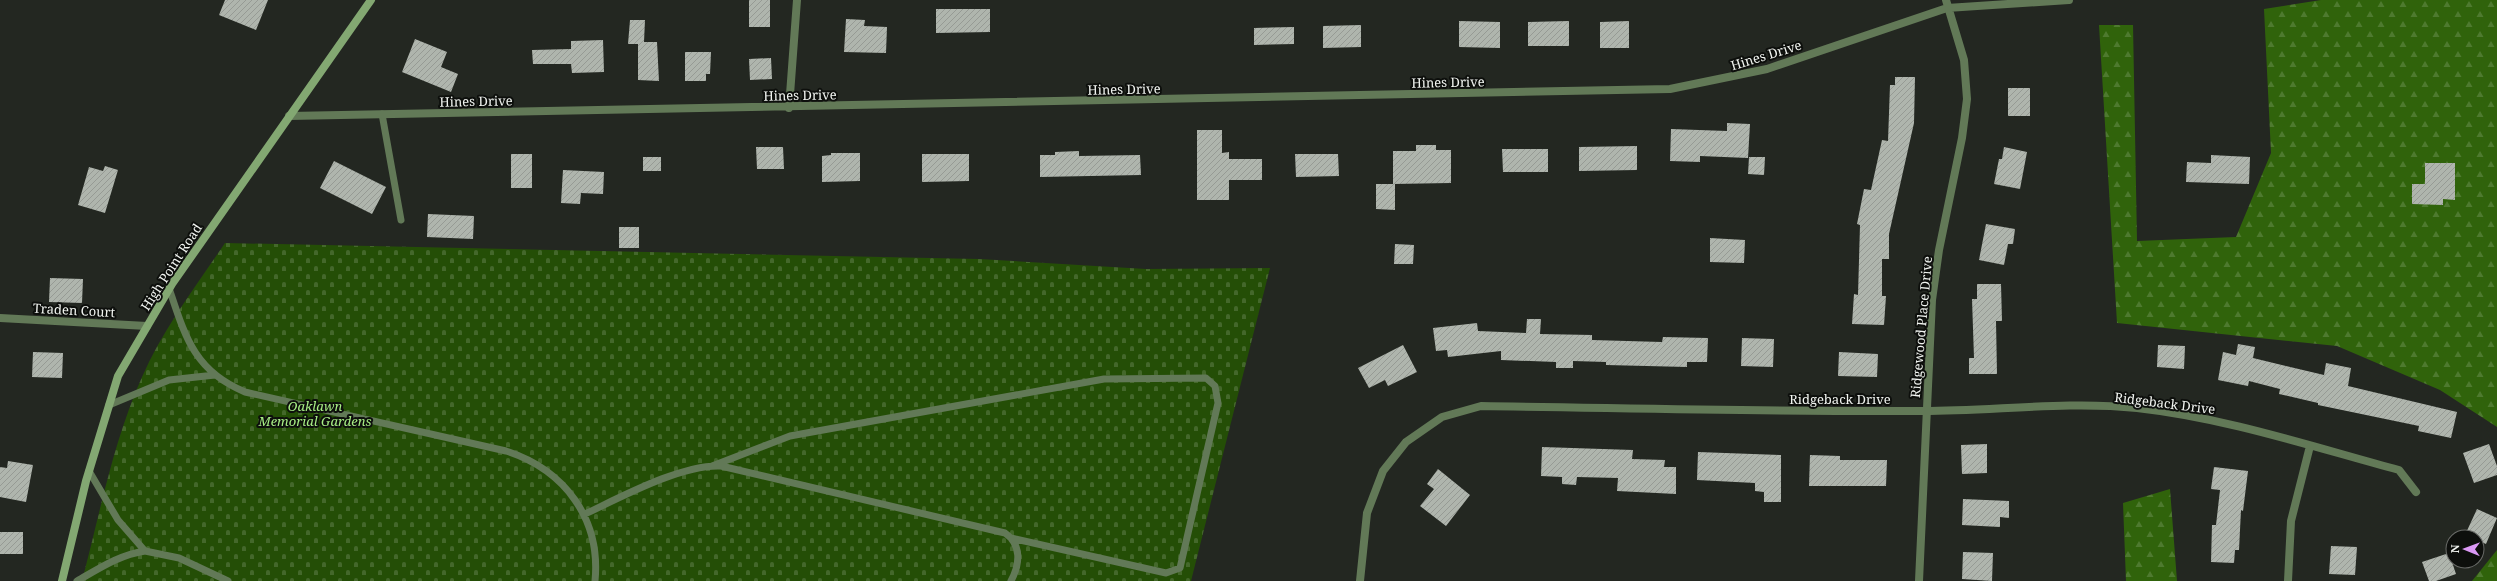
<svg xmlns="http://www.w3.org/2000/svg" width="2497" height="581" font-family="'Noto Serif',serif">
<defs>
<pattern id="forest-firs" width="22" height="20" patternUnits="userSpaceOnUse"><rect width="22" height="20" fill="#30630b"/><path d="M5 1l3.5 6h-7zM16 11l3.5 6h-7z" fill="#4e7a2f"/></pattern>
<pattern id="cemetery-stones" width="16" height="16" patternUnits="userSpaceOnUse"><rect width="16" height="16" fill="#244e06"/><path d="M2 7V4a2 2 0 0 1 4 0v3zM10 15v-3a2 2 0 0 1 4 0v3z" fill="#44682b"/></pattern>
<pattern id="building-hatch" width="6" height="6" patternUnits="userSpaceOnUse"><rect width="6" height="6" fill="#afb5ad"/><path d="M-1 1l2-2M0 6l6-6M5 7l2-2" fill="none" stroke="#969a94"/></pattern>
</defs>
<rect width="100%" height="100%" fill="#232721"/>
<path fill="url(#forest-firs)" d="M2321,0H2497V427L2440,390L2337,346L2117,323L2099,25H2133L2137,241L2236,237L2271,153L2264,9Z
M2170,489L2177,581H2126L2123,503Z
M2497,550V581H2472Z"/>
<path fill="url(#cemetery-stones)" d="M225,243L979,259L1146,269L1270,268L1191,581H82C100,513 113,442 142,377C163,329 196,286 225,243Z"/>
<path fill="url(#building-hatch)" d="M225,0H268L256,30L219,15Z
M749,0H770V27H749Z
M936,9H990V32L936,33Z
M846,19L865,20L864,26L887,27L886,53L844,52Z
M630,20H645L644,42H657L659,81L638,80V44H628Z
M1459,21L1500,22V48L1459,47Z
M1569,21V46H1528V22Z
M1629,21V48H1600V22Z
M1361,25V47L1323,48V26Z
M1294,27V44L1254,45V28Z
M415,39L447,52L441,67L458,74L451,92L402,72Z
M603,40L604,72L572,73L571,64H533L532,50L571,49V41Z
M685,52H711L710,74H706V81H685Z
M771,58L772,79L750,80L749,59Z
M1895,77H1915L1914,123L1889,234V259H1882V296H1886L1884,325L1852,324L1854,294L1858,295L1860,225L1857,224L1864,189L1871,190L1882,140L1888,141L1890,85H1895Z
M2008,88H2030V116H2008Z
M1727,123L1750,124L1748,158L1700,156V162L1670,161L1671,129L1727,131Z
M1197,130H1222V153L1229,152V159H1262V180H1229V200H1197Z
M1416,145H1436V150H1451V183L1393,184V151H1416Z
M1637,146V170L1579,171V147Z
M756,147H783L784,169H757Z
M2004,147L2027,152L2020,189L1994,184L1999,159H2002Z
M1502,149H1548V172H1503Z
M1079,151V156L1140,155L1141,175L1040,177V155H1055V152Z
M831,153H860V181L822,182V156L831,155Z
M511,154H532V188H511Z
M922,154H969V181L922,182Z
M1295,154H1338L1339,176L1296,177Z
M2211,155L2250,157L2249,184L2186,182L2187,162L2211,163Z
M643,157H661V171H643Z
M1749,157H1765L1764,175L1748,174Z
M334,161L386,187L372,214L320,188Z
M2425,163H2455V200L2443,199V205L2412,204V184H2425Z
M105,166L118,170L105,213L78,205L89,167L103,171Z
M563,170L604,172L603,194L581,193L580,204L561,203Z
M1376,184H1395V210L1376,209Z
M428,214L474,216L473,239L427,237Z
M1986,224L2015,229L2013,244H2008L2004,265L1979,260Z
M619,227H639V248H619Z
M1710,238L1745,240L1744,263L1710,262Z
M1395,244L1414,245L1413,264H1394Z
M50,278L83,279L82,303L49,302Z
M1977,284H2001L2002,321H1996L1997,374H1969V358H1974L1972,299H1977Z
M1527,319H1541L1540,334L1592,335V340L1662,342L1663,337L1708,338L1707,362H1687V367L1606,365V362L1573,361V368H1556V362L1501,360V351L1448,357L1447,350L1436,351L1433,328L1477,323L1478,331L1526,333Z
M1742,338L1774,339L1773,367L1741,366Z
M2238,344L2255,347L2253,358L2324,375L2326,363L2351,368L2348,386L2457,412L2451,438L2418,431L2419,426L2318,405V403L2279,394L2280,389L2249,381L2248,386L2218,380L2223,352L2236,355Z
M1403,345L1417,372L1388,386L1385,380L1369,388L1358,368Z
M2158,345L2185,346L2184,369L2157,367Z
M33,352L63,353L62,378L32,377Z
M1839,352L1878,354L1877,377L1838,376Z
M1987,444V473L1962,474L1961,445Z
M2489,444L2497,466V475L2474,483L2463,453Z
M1542,447L1633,450L1632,459L1665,460L1664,467H1676V494L1617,491L1618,478L1577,477L1576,485L1562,484V477L1541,476Z
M1698,452L1781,455V502H1764V492L1755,491V483L1697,480Z
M1810,455L1840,456V460H1887L1886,486H1809Z
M8,461L33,465L26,502L0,497V467L7,468Z
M2214,467L2248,471L2243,511L2241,510L2239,550H2235L2234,563L2211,562L2212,525H2216L2220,490L2211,489Z
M1438,469L1470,495L1446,526L1420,506L1434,489L1427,484Z
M1963,499L2009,501V518L2000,517V527L1962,525Z
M2477,509L2497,518L2486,544L2477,540V537L2465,535Z
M0,532H23V554H0Z
M2331,546L2357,547L2355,575L2329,574Z
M1963,552L1993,553L1992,581L1962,579Z
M2449,553L2456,574L2436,581H2429L2422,562Z"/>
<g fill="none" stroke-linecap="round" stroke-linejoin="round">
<path stroke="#627957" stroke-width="7" d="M382,114L401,220
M169,288C185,336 194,371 245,392L506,451C565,470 601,519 595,581
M109,405L169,380L215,375
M712,466L790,436L1104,379L1206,378L1215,386L1218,403L1180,568L1166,573L1011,538
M585,514C621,497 682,464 721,466L1005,533C1022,545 1020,564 1011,581
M145,551L179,558L228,581
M77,581C100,568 119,555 145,551L118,520L89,471"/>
<path stroke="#627957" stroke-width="8" d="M789,108L797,0
M289,116L1670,89L1767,69L1947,8L2069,0
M0,318L147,326
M1360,581L1367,513L1383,471L1406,442L1442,417L1481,406C1628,408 1776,412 1923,411C1994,411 2066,401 2137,408C2227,418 2313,447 2399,470L2416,492
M1919,581L1932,300L1939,250L1962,138L1967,99L1964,60L1946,0
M2288,581L2291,521L2310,446"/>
<path stroke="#83a872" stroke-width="8" d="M62,581L86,481L118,376L172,284L371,0"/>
</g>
<g text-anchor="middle" stroke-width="4" stroke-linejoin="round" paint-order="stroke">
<g font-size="13" fill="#f2f5f1" stroke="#0d0f0c">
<text transform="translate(1766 55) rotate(-17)" y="5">Hines Drive</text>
<text transform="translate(1448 82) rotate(-1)" y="5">Hines Drive</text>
<text transform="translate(1124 89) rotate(-1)" y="5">Hines Drive</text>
<text transform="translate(800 95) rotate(-1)" y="5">Hines Drive</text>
<text transform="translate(476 101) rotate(-1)" y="5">Hines Drive</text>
<text transform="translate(171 267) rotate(-57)" y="5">High Point Road</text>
<text transform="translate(74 310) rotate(3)" y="5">Traden Court</text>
<text transform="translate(1921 327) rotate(-85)" y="5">Ridgewood Place Drive</text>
<text x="1840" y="404">Ridgeback Drive</text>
<text transform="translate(2165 403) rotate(7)" y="5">Ridgeback Drive</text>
</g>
<g font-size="13" font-style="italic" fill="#a8ef85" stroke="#0d0f0c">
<text x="315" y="411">Oaklawn<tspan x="315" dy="15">Memorial Gardens</tspan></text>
</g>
</g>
<g transform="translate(2465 549) rotate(271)"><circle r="19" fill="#0d0f0c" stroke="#696b68"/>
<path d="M0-3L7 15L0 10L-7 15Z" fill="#db99f5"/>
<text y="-6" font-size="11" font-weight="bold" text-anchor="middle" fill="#f2f5f1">N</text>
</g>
</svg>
